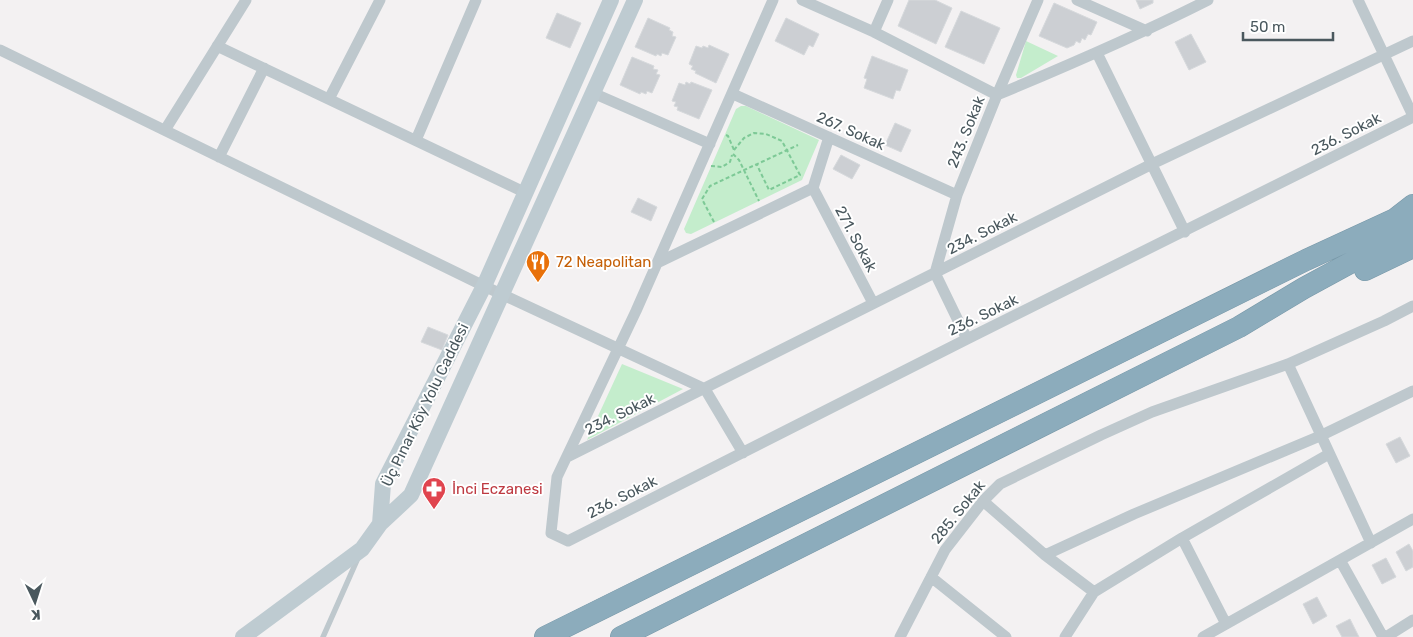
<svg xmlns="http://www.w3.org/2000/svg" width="1413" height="637" font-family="Rubik,sans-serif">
<rect width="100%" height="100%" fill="#f3f1f2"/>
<path fill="#c4edcc" d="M1026,41L1058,56L1021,78H1017L1016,75Z
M741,106H746L819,140L802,180L691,234L686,233L684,229L736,109Z
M622,364L683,389L587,440Z"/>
<path fill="#cccfd3" stroke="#d6d9dc" d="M909,0H935L952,8L936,44L898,26Z
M1136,0H1153V3L1140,9Z
M1054,3L1097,22L1091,35L1088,34L1085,40L1082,38L1080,43L1076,41L1074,45L1067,48L1039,36Z
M961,11L1000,28L984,64L945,47Z
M557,13L581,23L570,48L546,38Z
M648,18L670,28L669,30L673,32L672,36L676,37L668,55L662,53L661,56L657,54L656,56L635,47Z
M786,18L819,34L813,47L809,45L804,55L775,41Z
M1191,34L1206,62L1189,70L1175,42Z
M709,45L729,54L716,83L695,73L696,71L691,69L693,66L689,64L696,46L702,48L703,46L708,48Z
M872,56L908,70L900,91L896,90L893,99L864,88L867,79L864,78Z
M632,57L654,66L653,69L658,70L656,74L660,75L652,93L647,91L646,94L641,92L640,94L620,85Z
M686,82L690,84L691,82L712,90L699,119L677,110L678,107L674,106L676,102L672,101L679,83L685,85Z
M895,123L911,130L901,152L885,145Z
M841,155L860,165L852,179L833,169Z
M638,198L657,207L651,221L631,212Z
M428,327L448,335L442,350L421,342Z
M1400,437L1410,456L1396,463L1386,444Z
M1409,544L1413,551V567L1406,571L1396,552Z
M1386,558L1396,577L1382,584L1372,565Z
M1317,597L1327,616L1313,624L1303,604Z
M1350,619L1359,637H1342L1336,626Z"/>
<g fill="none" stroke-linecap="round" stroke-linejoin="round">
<g stroke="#7898a8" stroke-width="22">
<path id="highway" d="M1365,270L1413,247
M545,637L1306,260L1395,219L1413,205
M621,637L1239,327L1304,288L1396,238L1413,224"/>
</g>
<path stroke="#7dc996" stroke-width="2" stroke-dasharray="4 2.5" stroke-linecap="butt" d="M726,135L728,136L734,150
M734,150L744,138L754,133L766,134L782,141L800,175L769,190L757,165
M733,154L739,160L759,201
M711,166L722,167L730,162L732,155
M714,222L702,199L710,186L798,145"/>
<path stroke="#bec8cd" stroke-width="5.5" d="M323,637L358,558"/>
<path stroke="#bec8cd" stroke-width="11" d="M773,0L636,311L557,477L551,533L568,541L967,339L1413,117
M802,0L874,32L997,95
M1077,0L1147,31
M1358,0L1413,116
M874,32L888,0
M217,46L526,193
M0,50L484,286L705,389L743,453
M1097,53L1185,232
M593,93L710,144
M733,94L957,195
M997,95C1069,65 1139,35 1208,0
M329,99L380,0
M165,130L246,0
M416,140L476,0
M219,157L264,68
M813,188L873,303
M657,263L813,188L829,137
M967,339L935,273L957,195L997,95L1038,0
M1288,364L1371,543
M567,457L1152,164L1413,41
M983,501L1045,555L1094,592
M1182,538L1226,624
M1045,555L1134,514L1320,436L1413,391
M1340,560L1383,637
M931,577L1006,637
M900,637L945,550L983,501L1000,484L1101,435L1152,412L1288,364L1384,321L1413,306
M1065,637L1094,592L1182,538L1329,454
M1203,637L1413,519
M1386,637L1413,620"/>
<path stroke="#becbd1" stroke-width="16" d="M380,524L383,484L484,286L611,0
M243,637L362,549L380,524L411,495L635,0"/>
<use href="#highway" stroke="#8cacbc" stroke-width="21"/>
</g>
<defs>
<g id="restaurant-pin" transform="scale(1.25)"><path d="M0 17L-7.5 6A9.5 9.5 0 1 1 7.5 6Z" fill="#e8710a" stroke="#fff"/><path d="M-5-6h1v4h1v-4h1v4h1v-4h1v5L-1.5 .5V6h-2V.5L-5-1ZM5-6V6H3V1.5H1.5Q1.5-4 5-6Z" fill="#fff"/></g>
<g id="pharmacy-pin" transform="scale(1.25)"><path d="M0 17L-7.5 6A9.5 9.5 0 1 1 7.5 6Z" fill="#e0444e" stroke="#fff"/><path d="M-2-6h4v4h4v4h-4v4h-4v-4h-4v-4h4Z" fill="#fff"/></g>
</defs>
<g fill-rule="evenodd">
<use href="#restaurant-pin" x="538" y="262"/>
<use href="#pharmacy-pin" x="434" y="489"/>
</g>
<g text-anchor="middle" stroke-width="4" stroke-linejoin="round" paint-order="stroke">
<g font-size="15" fill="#4a585e" stroke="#fff">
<text transform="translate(851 131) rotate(24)" y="5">267. Sokak</text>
<text transform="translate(966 132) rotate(-68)" y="5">243. Sokak</text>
<text transform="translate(1346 134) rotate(-27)" y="5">236. Sokak</text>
<text transform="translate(982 233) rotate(-27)" y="5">234. Sokak</text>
<text transform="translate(856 239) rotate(62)" y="5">271. Sokak</text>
<text transform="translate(983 315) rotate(-26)" y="5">236. Sokak</text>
<text transform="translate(425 405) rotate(-64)" y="5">Üç Pınar Köy Yolu Caddesi</text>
<text transform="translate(620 414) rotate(-26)" y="5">234. Sokak</text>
<text transform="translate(622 497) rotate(-27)" y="5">236. Sokak</text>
<text transform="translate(958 512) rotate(-51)" y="5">285. Sokak</text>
</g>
<g font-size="15" fill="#c56008" stroke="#fff" text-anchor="start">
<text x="556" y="267">72 Neapolitan</text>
</g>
<g font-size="15" fill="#be3a42" stroke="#fff" text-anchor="start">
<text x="452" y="494">İnci Eczanesi</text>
</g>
</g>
<g transform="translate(35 602) rotate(176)" stroke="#ffffff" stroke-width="4" paint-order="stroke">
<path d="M0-4L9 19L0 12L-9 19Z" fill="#4a585e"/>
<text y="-8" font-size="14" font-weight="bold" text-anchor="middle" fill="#4a585e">K</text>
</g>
<path d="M1243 32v8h90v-8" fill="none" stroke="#4a585e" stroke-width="2.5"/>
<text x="1250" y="32" font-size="15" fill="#4a585e" stroke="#ffffff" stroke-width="4" paint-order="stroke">50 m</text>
</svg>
